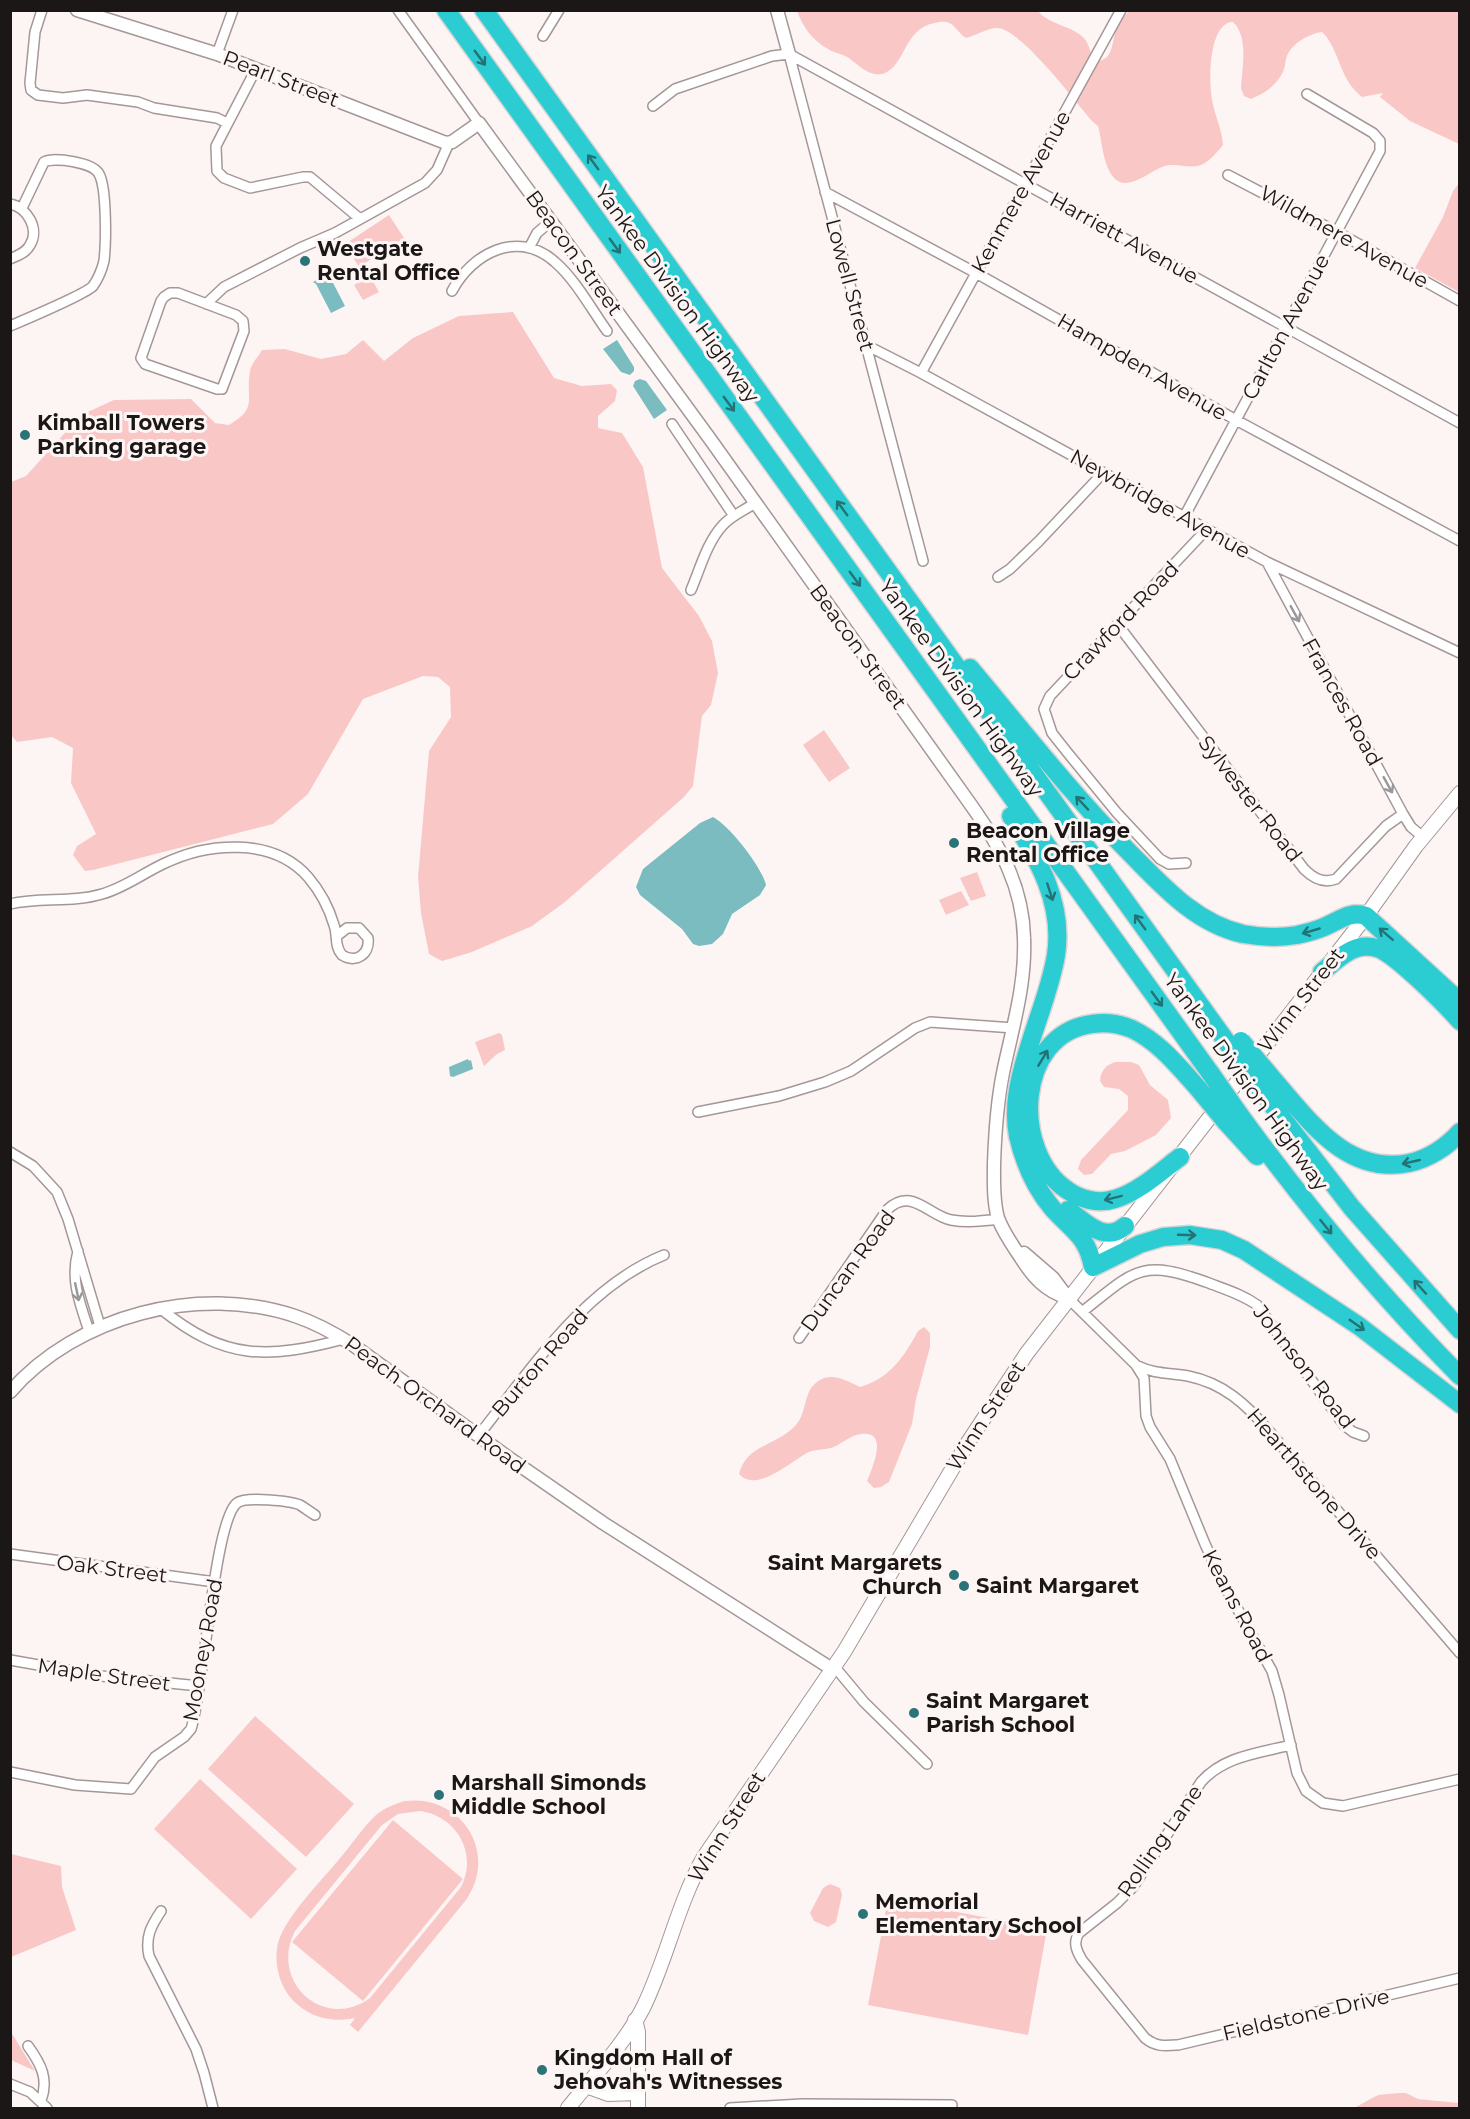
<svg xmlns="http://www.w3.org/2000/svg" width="1470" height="2119" font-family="Montserrat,sans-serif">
<rect width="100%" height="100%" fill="#fdf5f4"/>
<path fill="#fac7c7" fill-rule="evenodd" d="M797,11H1038C1049,25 1071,25 1084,38C1089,44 1091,54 1094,61C1115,62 1111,41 1117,27C1119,21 1125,16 1129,11H1459V144L1410,121L1380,97L1383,93L1362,97C1338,78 1340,49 1322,32C1308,34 1290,44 1286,59C1285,63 1285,68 1283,72C1276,86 1265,93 1251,99L1244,96L1241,88C1242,68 1249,37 1233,22C1208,22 1208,86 1213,104C1216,119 1222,130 1223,145C1218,151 1211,160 1203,164C1190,171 1175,161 1162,167C1149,172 1128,191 1115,179C1103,167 1102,141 1098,126L1092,121C1076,102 1019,27 997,28C987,28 975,36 966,38C959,34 956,26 949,23C945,21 940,22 935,23C904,28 906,64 885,73C872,79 858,65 849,58C843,54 834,53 828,49C812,40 803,27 797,11Z
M1459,183V292L1415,268L1443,217L1453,191Z
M389,215L404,238L359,267L345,244Z
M370,276L379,292L363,300L354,285Z
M513,312L554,378L582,386L611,384L617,390L615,401L598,416V428L622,433L643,467L662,568L699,616L712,641L718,673L711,705L702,716L693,786L684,797L565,902L532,926L472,952L442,961L429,954L421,913L418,877L429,751L451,717L450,687L438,677L423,676L363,699L308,794L273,824L93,870L85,871L73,855L77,846L96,834L71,783L73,748L52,737L17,742L11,735V482L26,476L81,415L114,400L191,399L215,423L229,425C259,407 245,400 250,371C251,364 258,357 262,350L285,349L321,359L346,354L363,340L384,361L413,338L459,316Z
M824,730L850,768L829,782L803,745Z
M977,872L986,896L971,901L960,878Z
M961,891L969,905L946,915L939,900Z
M499,1033L502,1035L505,1050L497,1054L484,1066L475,1042Z
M1115,1062H1131L1139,1065L1150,1085L1168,1100L1171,1118L1156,1135L1125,1151L1111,1154L1092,1174L1084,1175L1078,1169L1081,1160L1128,1110V1096L1119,1089L1104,1087L1100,1081C1101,1070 1105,1066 1115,1062Z
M924,1327L930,1333V1347L916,1399L912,1424L889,1482L881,1487L874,1488L867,1481C873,1466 891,1426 856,1435C847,1438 840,1445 831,1448C824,1450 816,1449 809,1452C792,1460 757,1494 739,1474C746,1445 775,1446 794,1427C808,1414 802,1393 817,1382C831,1371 847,1381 860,1387C889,1379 904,1357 918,1331Z
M255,1716L354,1804L306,1857L208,1769Z
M200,1779L297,1869L251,1919L154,1829Z
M405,1801C461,1794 499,1852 466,1900L358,2032L350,2025L355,2018C335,2022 314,2019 298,2005C280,1990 273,1965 278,1943C285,1917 323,1879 341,1857C352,1844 363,1827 376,1815C385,1808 394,1804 405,1801ZM420,1811C457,1816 478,1854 461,1887L370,1998C323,2032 269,1981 295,1931L382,1825L398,1814Z
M393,1820L463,1879L363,2001L292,1942Z
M11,1854L61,1866L62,1887L76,1930L11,1957Z
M830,1884L840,1888L842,1895L836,1922L828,1927L814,1921L810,1913L823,1888Z
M888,1899L1047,1929L1028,2035L868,2005Z
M10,2032H11L35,2071L11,2060Z
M1399,2093H1406L1418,2099L1459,2103V2108H1354L1378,2095Z"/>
<path fill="#7abcbf" d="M330,273V277L345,306L331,313L316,284L313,282Z
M617,340L634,367V371L630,375L621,372L603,349Z
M640,379L646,381L667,410L654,419L633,386L635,381Z
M713,817C729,825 762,867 766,885L760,895L732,914L723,934L712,944L699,946L693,944L682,929L640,895L636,887L643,869L700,823Z
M468,1059L469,1061L471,1060L473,1069L453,1077L450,1076L449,1067Z"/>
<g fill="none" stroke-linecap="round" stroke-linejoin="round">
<g stroke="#a59797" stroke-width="12">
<path id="minor" d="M42,10L35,32L30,83L31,90L38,95L63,98L87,95L138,102L154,108L217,118L227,123
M398,10L479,123
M543,36L559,10
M217,54L233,10
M789,54L1460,423
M789,54L923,561
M256,69L216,146L217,171L224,178L250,188L303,177H310L359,218
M653,106L675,89L772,56L789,54
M1228,175L1337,232L1460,301
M825,192L976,273L1236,420L1460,541
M10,204C27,207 40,229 30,245C26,253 18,255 10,259
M529,248L537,233L551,221
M452,291C472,253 518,229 555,262C575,279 592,310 607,331
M170,293H178L236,315L243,321L244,331L222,389H217L145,364L141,358L161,301L164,297Z
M206,304L224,287L300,248L335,233L425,183L437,170L449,143
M10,326C24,320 86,294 93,286C98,279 102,269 104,261C106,244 107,188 99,174C93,162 54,157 44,162L22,208
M866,345L921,373L1267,562L1460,653
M921,373L1121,10
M672,424L734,516
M1184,517L1380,151V141L1373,133L1307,94
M1267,562L1403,814L1411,827L1423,837
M998,577L1010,569L1039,541L1103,473
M691,590C700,569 707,542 723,525C731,516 745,510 755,503
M1118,625L1304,869C1313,878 1323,884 1336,879L1386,826L1403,814
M1186,863L1169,864L1160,859L1117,813L1067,752L1052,733L1044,709L1050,696L1206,530
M10,904C41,897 72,903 102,894C124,888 142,874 163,864C208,842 273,837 308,877C320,891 329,908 334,925C338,936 334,946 342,955C356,964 370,954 368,938L359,928H347L337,936
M698,1112L779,1096L825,1082L851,1071L915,1028L930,1022L1014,1028
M10,1152L33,1166L57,1192L68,1219L100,1326
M78,1251C70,1280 80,1304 89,1331
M1068,1298L1136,1365L1144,1378L1146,1416L1150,1427L1170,1459L1205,1544L1222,1581L1272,1671L1279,1695L1297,1773L1306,1791L1323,1803L1343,1806L1460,1779
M161,1309C225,1361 268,1359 344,1339
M1082,1312C1134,1271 1140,1258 1206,1282C1224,1289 1242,1294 1257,1305L1344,1425L1353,1432L1364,1436
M799,1338L887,1210C911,1186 929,1216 951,1220C967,1223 983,1221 999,1219
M1138,1366C1154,1374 1171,1373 1188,1376C1223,1383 1246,1404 1268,1430L1460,1653
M478,1436C530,1371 584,1287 664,1255
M10,1554L215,1582
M10,1660L101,1676L199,1686
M832,1669L839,1672L864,1702L927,1764
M1291,1745C1259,1753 1224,1756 1201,1782L1133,1887L1117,1903L1079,1933C1073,1942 1076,1950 1082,1960L1145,2038C1156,2047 1165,2046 1178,2045L1460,1978
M10,1772L75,1785L131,1789L155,1757L184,1737L191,1729C204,1690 214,1521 237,1503C245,1496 291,1501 300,1505C305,1508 310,1512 315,1515
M161,1911C151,1926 145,1937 149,1956L196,2049L204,2073L213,2108
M28,2046C41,2064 49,2079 41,2101
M10,2084L30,2092L47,2108
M730,2108L802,2104L952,2105"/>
</g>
<g stroke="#a59797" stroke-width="15">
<path id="tertiary" d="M77,10L217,54L446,143L452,142L479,123L710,439L971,805C1000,846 1023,887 1024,938C1026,985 1012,1029 1003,1073C997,1103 995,1133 994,1164C994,1181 993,1201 998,1218C1003,1232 1013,1246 1021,1258C1033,1277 1045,1291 1068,1298
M777,10L789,54
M1024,1253L1053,1278L1068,1298
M10,1392C77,1315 199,1284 295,1316C316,1323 334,1333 353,1345L509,1458L603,1523L832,1669"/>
</g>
<g stroke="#a59797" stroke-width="16">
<path id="secondary" d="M635,2020L638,2032V2108
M586,2086L608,2094L637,2093
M568,2108C593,2077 625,2043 643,2008C667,1959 677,1905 704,1857L844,1652L967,1444L1027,1353L1366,916L1416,846L1460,793"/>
</g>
<g stroke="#d6d5d5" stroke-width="21">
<path id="motorway" d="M446,10L1211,1074
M484,10L1236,1055
M970,668C1022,730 1070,792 1127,850C1161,884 1194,923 1243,934C1260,937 1280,938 1297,935C1306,933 1315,931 1324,927C1337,922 1350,910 1366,916L1460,1002
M1011,816C1038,859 1064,903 1056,955C1051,986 1038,1017 1029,1047C1020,1076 1012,1105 1018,1136C1024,1162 1036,1189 1053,1209C1073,1231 1087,1236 1093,1267L1140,1244L1163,1237L1190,1235L1222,1240L1244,1250L1359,1326L1460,1404
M1322,972C1333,963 1346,950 1361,947C1367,946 1374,947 1380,949C1399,958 1445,1004 1460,1021
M1277,1084C1312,1124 1348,1175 1409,1163C1428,1159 1447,1147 1460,1132
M1266,1097L1352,1208L1460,1330
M1239,1114C1306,1206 1379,1294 1460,1376
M1226,1122L1257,1156
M1180,1157C1160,1172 1139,1192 1115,1199C1099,1204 1081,1200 1067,1190C1011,1152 1015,1034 1092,1024C1105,1022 1120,1024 1132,1029C1159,1042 1177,1065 1197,1087
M1068,1210C1086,1222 1104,1244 1125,1226"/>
</g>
<use href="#minor" stroke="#fff" stroke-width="9"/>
<use href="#tertiary" stroke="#fff" stroke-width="12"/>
<use href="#secondary" stroke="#fff" stroke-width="14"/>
<use href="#motorway" stroke="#2bcdd3" stroke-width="18"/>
<g stroke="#d6d5d5" stroke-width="21" stroke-linecap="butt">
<path id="motorway-bridge" d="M1241,1041L1277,1084
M1236,1055L1266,1097
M1211,1074L1239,1114
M1197,1087L1226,1122"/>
</g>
<use href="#motorway-bridge" stroke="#2bcdd3" stroke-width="18"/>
</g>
<defs><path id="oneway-shaft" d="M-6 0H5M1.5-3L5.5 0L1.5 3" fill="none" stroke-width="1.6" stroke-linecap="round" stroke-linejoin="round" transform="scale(1.5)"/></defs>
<g stroke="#247275">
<use href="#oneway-shaft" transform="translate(480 58) rotate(54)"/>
<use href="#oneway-shaft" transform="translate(593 162) rotate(-126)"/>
<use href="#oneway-shaft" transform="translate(615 246) rotate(54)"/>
<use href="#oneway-shaft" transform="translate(729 404) rotate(54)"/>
<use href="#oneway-shaft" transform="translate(842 508) rotate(-126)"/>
<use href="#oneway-shaft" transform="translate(855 579) rotate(54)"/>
<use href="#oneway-shaft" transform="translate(1082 803) rotate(-133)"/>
<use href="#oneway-shaft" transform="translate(1050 892) rotate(72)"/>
<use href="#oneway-shaft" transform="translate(1140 922) rotate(-126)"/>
<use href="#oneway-shaft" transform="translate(1311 931) rotate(164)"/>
<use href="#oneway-shaft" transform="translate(1386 934) rotate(-139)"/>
<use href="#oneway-shaft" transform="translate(1157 999) rotate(54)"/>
<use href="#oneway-shaft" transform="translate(1043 1058) rotate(-59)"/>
<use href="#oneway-shaft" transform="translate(1411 1162) rotate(167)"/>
<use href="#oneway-shaft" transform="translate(1113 1198) rotate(166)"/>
<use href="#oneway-shaft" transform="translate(1326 1227) rotate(51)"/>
<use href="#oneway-shaft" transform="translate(1187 1235) rotate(2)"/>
<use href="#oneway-shaft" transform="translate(1420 1287) rotate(-132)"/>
<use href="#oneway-shaft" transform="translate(1357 1325) rotate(35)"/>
</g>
<g stroke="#999797">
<use href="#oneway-shaft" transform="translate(1295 614) rotate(61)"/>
<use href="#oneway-shaft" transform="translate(1388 785) rotate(61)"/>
<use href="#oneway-shaft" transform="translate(77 1292) rotate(78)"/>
</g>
<g fill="#2a7478" stroke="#fdf5f4" stroke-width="2">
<circle cx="305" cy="261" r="6"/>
<circle cx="25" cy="435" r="6"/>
<circle cx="954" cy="843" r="6"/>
<circle cx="954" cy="1575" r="6"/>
<circle cx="964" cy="1586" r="6"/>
<circle cx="914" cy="1713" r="6"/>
<circle cx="439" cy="1795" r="6"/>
<circle cx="863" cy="1914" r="6"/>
<circle cx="542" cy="2070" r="6"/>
</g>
<g text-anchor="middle" stroke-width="6" stroke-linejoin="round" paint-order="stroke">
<g font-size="21" fill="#1c1717" stroke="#fdf5f4">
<text transform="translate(281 79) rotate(21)" y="7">Pearl Street</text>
<text transform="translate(1021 192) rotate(-61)" y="7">Kenmere Avenue</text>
<text transform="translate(1344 237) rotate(29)" y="7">Wildmere Avenue</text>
<text transform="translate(1124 238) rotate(29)" y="7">Harriett Avenue</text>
<text transform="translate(574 253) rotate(54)" y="7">Beacon Street</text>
<text transform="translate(850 285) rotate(75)" y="7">Lowell Street</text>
<text transform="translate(677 294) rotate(54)" y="7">Yankee Division Highway</text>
<text transform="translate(1286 327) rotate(-62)" y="7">Carlton Avenue</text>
<text transform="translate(1142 367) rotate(30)" y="7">Hampden Avenue</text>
<text transform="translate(1160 504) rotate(29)" y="7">Newbridge Avenue</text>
<text transform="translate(1121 621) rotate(-46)" y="7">Crawford Road</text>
<text transform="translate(858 647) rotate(54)" y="7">Beacon Street</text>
<text transform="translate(961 688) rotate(54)" y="7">Yankee Division Highway</text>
<text transform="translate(1342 702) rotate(61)" y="7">Frances Road</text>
<text transform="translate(1250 799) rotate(52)" y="7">Sylvester Road</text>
<text transform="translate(1301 1000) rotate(-52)" y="7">Winn Street</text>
<text transform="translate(1246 1082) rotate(54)" y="7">Yankee Division Highway</text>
<text transform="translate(848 1271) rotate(-54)" y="7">Duncan Road</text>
<text transform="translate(540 1363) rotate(-49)" y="7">Burton Road</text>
<text transform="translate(1304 1367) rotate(52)" y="7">Johnson Road</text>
<text transform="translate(435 1405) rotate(36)" y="7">Peach Orchard Road</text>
<text transform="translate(986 1416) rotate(-57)" y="7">Winn Street</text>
<text transform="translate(1314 1484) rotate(49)" y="7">Hearthstone Drive</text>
<text transform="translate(112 1569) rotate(7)" y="7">Oak Street</text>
<text transform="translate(1237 1606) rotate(62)" y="7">Keans Road</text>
<text transform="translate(203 1650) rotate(-80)" y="7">Mooney Road</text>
<text transform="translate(104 1675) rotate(8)" y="7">Maple Street</text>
<text transform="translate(727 1827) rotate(-58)" y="7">Winn Street</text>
<text transform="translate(1160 1841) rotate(-55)" y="7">Rolling Lane</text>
<text transform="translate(1306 2015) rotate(-13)" y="7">Fieldstone Drive</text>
</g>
<g font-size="21" font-weight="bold" fill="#1c1717" stroke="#fdf5f4" text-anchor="start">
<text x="317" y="256">Westgate<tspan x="317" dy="24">Rental Office</tspan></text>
<text x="37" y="430">Kimball Towers<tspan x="37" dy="24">Parking garage</tspan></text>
<text x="966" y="838">Beacon Village<tspan x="966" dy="24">Rental Office</tspan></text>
<text x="942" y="1570" text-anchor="end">Saint Margarets<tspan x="942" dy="24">Church</tspan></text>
<text x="976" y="1593">Saint Margaret</text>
<text x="926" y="1708">Saint Margaret<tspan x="926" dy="24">Parish School</tspan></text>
<text x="451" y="1790">Marshall Simonds<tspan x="451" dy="24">Middle School</tspan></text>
<text x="875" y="1909">Memorial<tspan x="875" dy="24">Elementary School</tspan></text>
<text x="554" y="2065">Kingdom Hall of<tspan x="554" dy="24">Jehovah's Witnesses</tspan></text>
</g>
</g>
<rect width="1470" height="2119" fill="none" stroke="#1c1717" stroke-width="24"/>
</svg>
